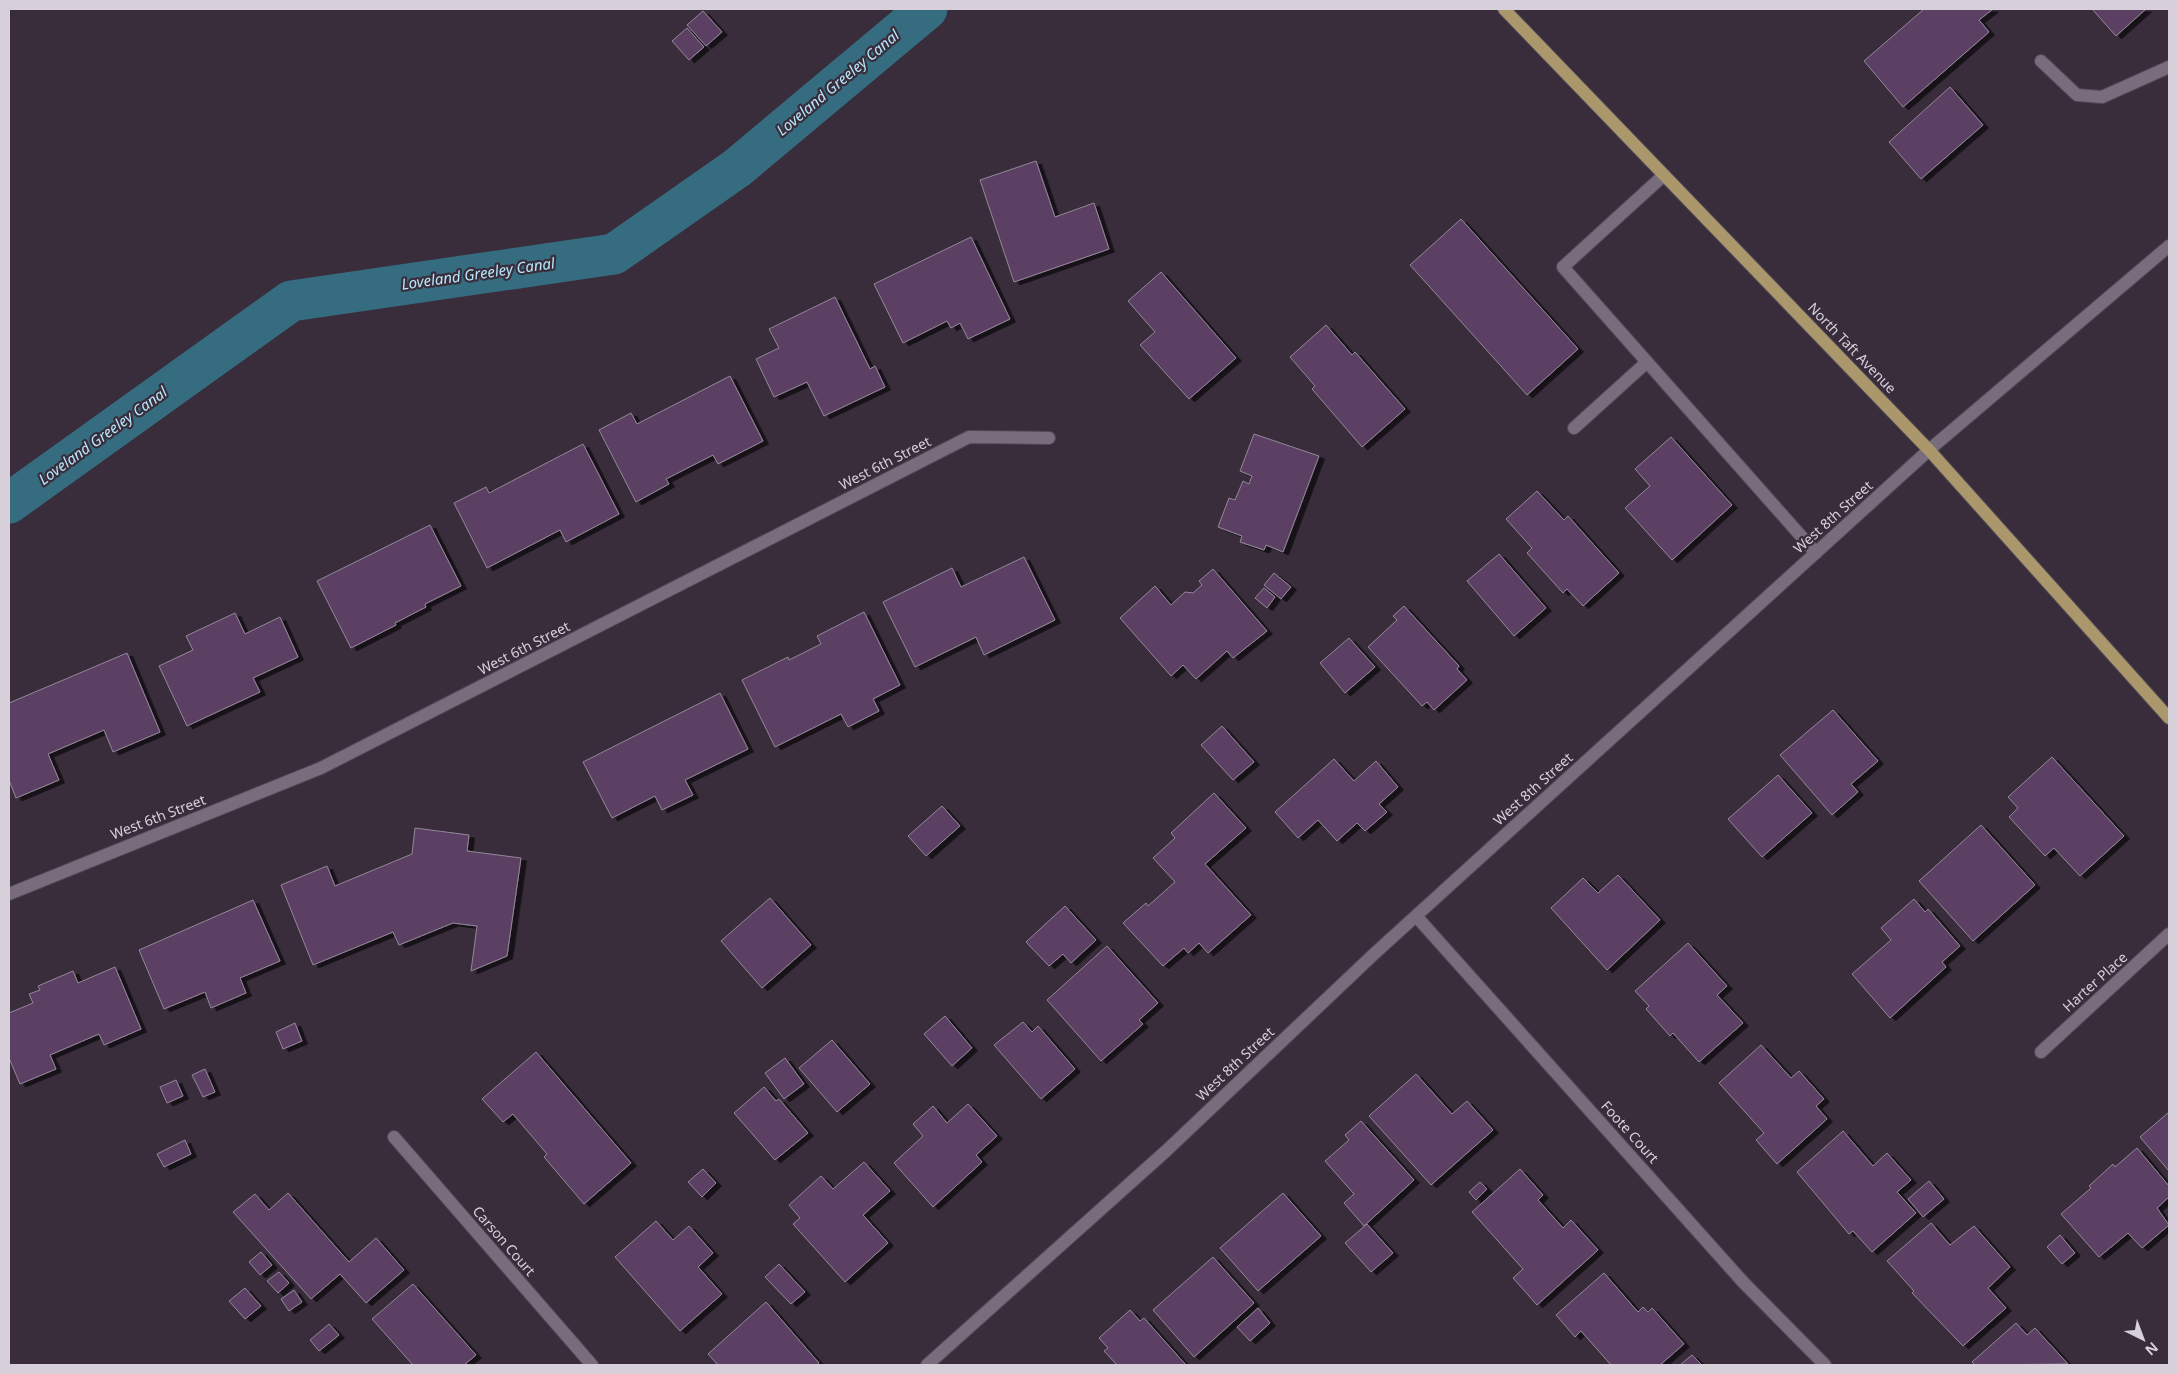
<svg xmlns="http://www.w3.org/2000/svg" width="2178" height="1374" font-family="'Noto Sans',sans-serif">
<defs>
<filter id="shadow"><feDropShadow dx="5.5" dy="3" stdDeviation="0" flood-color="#0009"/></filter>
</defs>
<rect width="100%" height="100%" fill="#392d3c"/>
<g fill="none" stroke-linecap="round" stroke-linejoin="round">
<path stroke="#366c80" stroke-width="41" d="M9,503L291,301L614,254L737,168L927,9"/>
</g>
<path fill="#5b4164" stroke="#948799" filter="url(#shadow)" d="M1924,9H1993L1979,20L1989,32L1903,107L1864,61Z
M2092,9H2146L2116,36Z
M703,11L722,32L706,46L687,25Z
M687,28L704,47L689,60L672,41Z
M1950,87L1983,125L1921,179L1889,142Z
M1036,161L1055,217L1094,203L1109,249L1014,282L980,180Z
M1461,219L1578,349L1527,395L1410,265Z
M971,237L1010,319L968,339L960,323L951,328L947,321L903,343L874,284Z
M1161,272L1236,358L1189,399L1140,345L1155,332L1128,301Z
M835,297L870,369L875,366L885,387L824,416L807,382L774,397L756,359L779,348L769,329Z
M1326,325L1352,355L1355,352L1405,409L1362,447L1312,389L1315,386L1290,357Z
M730,376L763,441L718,464L713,455L666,479L669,484L636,502L599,430L631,413L637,424Z
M1254,434L1319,456L1283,552L1266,545L1264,550L1240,542L1242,536L1218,527L1229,498L1235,500L1243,481L1249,484L1252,476L1240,471Z
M1671,437L1732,505L1672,560L1625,508L1650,486L1635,469Z
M583,444L619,514L566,542L560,530L487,568L454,503L486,487L489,493Z
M1537,491L1564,520L1568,516L1619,573L1583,606L1567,589L1563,593L1527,553L1532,548L1506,519Z
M430,525L461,586L425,604L426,607L395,623L396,625L351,648L317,581Z
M1499,554L1546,608L1514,636L1467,581Z
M1024,557L1055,620L984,655L976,637L915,667L883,602L952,568L961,587Z
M1213,569L1267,631L1233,658L1227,651L1196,679L1183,665L1171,676L1120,618L1155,586L1171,605L1185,592L1193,593L1202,585L1199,581Z
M1274,573L1291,587L1281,599L1264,585Z
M1264,588L1275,597L1267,608L1255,598Z
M1404,606L1459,666L1457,669L1467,680L1434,710L1427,702L1422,706L1368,647L1397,620L1393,616Z
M864,612L900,685L873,699L879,711L848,727L841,714L775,747L742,680L788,657L789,660L821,644L817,636Z
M235,613L245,634L280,617L298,657L253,678L260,692L187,726L159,666L193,650L186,636Z
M1349,638L1375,667L1345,693L1320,663Z
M127,653L160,732L113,752L104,730L48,754L59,780L16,798L9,780V703Z
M720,693L748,749L685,780L693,795L662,810L655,796L612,818L583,762Z
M1833,710L1878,761L1851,784L1858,792L1832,815L1780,755Z
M1222,726L1254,762L1233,780L1201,745Z
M2052,757L2124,836L2080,876L2054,848L2045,856L2009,817L2018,808L2008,797Z
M1334,759L1354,781L1376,761L1398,787L1379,804L1387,812L1365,831L1357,823L1337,841L1318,820L1298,838L1275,812Z
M1778,775L1812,813L1762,857L1728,819Z
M1214,793L1246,828L1205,864L1251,915L1208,953L1199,943L1188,953L1184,948L1163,966L1123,923L1146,903L1148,906L1175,882L1153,858L1175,838L1171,833Z
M942,806L960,826L926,856L908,836Z
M1981,825L2035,885L1973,941L1919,881Z
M415,828L469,835L467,851L521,858L507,956L471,971L477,926L453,923L399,945L393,932L313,965L281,885L327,866L335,886L412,854Z
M1618,875L1660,920L1607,970L1551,908L1583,878L1598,893Z
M770,898L811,945L762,988L721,941Z
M1914,899L1925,912L1928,909L1960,946L1942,962L1946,967L1890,1018L1852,974L1891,940L1881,928Z
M253,900L280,961L240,978L246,993L211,1008L205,992L164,1009L139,950Z
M1065,906L1096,940L1071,963L1063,954L1049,966L1026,942Z
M1688,943L1727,986L1717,995L1743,1023L1699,1062L1673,1033L1670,1036L1646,1009L1649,1006L1635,991Z
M1107,946L1158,1003L1139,1020L1143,1024L1101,1061L1047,1000Z
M115,967L141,1029L104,1045L99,1034L50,1055L56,1069L20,1084L9,1058V1013L33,1003L29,994L40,990L38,986L73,971L78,983Z
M945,1016L972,1048L952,1066L924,1034Z
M1023,1022L1032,1032L1038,1026L1075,1069L1041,1099L994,1045Z
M295,1023L302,1041L283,1049L276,1032Z
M832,1040L870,1084L837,1112L799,1068Z
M1761,1045L1791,1078L1799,1071L1824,1099L1816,1106L1827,1119L1777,1164L1756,1140L1764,1133L1719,1083Z
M536,1052L631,1163L584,1204L544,1157L547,1154L513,1114L503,1122L482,1099Z
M785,1058L804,1084L784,1099L765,1073Z
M205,1069L215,1092L203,1097L192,1075Z
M1416,1074L1452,1114L1467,1101L1493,1130L1431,1185L1369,1116Z
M176,1080L183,1096L167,1103L160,1087Z
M764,1087L776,1101L779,1099L808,1133L775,1160L734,1113Z
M968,1104L997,1136L976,1155L982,1162L933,1207L894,1163L923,1136L913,1124L933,1106L947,1123Z
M2169,1112V1171L2140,1137Z
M1361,1121L1414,1180L1364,1226L1344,1203L1354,1194L1325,1161L1349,1140L1345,1135Z
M1843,1131L1873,1166L1887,1153L1911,1180L1897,1192L1916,1213L1872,1252L1853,1231L1849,1234L1797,1172Z
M185,1140L191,1154L164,1167L157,1154Z
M2137,1148L2169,1186V1197L2157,1208L2169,1225L2142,1248L2128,1233L2099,1257L2061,1214L2091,1188L2089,1186L2113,1164L2115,1167Z
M864,1162L890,1191L863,1215L888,1243L845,1282L793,1224L800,1218L789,1205L821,1176L833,1189Z
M703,1169L716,1183L702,1197L688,1182Z
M1520,1169L1543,1195L1538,1200L1563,1228L1571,1220L1598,1250L1537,1305L1513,1278L1523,1269L1472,1212Z
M1929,1181L1944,1199L1923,1217L1908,1199Z
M1480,1182L1487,1189L1476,1200L1469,1192Z
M288,1193L349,1262L376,1238L404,1270L366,1303L340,1274L311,1299L233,1212L255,1194L269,1210Z
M1283,1193L1321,1236L1258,1291L1220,1248Z
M656,1221L673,1240L689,1226L713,1253L698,1267L722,1294L680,1331L615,1257Z
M1931,1223L1950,1245L1974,1226L2010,1267L1988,1288L2006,1308L1963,1346L1912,1293L1914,1291L1887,1261Z
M1367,1224L1393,1253L1371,1272L1345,1243Z
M2060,1235L2075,1253L2062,1264L2047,1247Z
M261,1252L272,1265L260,1275L249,1262Z
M1213,1257L1254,1303L1194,1357L1153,1310Z
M779,1264L805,1292L791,1304L765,1277Z
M279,1272L289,1283L278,1293L267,1281Z
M1604,1273L1638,1312L1643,1307L1648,1312L1652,1308L1684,1344L1660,1365H1611L1581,1331L1575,1337L1556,1315Z
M413,1284L476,1355L464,1365H413L372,1319Z
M245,1288L261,1306L245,1319L229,1301Z
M294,1290L302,1302L289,1311L281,1299Z
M766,1302L819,1363L817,1365H718L708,1354Z
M1258,1308L1270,1323L1250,1341L1237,1327Z
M1130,1310L1140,1321L1144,1318L1186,1365H1117L1104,1351L1108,1348L1099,1338Z
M2016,1323L2027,1335L2035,1328L2068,1364L1975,1365L1972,1362Z
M329,1324L339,1335L319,1351L310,1340Z
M1692,1355L1702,1365H1680Z"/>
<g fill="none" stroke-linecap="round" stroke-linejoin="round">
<g stroke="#534a56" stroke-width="14">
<path id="minor" d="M2041,61L2077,95L2102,97L2169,67
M1664,175L1563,267L1816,553
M1574,428L1647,362
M9,894L321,768L969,437L1049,438
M1416,916L1743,1282L1825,1365
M2041,1052L2169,934
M394,1137L592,1365
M927,1365L1166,1151L1374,954L1929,450L2169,246"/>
</g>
<g stroke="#534a56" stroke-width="14">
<path id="major" d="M1504,9L1929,450L2169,718"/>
</g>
<use href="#minor" stroke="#796d7d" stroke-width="12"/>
<use href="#major" stroke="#aa976c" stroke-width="12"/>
</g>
<g text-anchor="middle" stroke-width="4.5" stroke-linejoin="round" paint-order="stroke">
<g font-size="14" fill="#d7d0da" stroke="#392d3c">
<text transform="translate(1852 348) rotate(46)" y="5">North Taft Avenue</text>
<text transform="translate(885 463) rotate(-27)" y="5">West 6th Street</text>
<text transform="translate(1833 517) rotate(-42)" y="5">West 8th Street</text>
<text transform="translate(524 648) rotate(-27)" y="5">West 6th Street</text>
<text transform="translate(1533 789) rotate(-42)" y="5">West 8th Street</text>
<text transform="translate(158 817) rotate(-21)" y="5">West 6th Street</text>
<text transform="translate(2095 982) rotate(-42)" y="5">Harter Place</text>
<text transform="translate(1235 1064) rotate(-43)" y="5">West 8th Street</text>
<text transform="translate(1630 1132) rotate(48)" y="5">Foote Court</text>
<text transform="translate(504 1241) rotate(49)" y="5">Carson Court</text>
</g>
<g font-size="15" font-style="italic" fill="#b6e8fb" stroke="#392d3c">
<text transform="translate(838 83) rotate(-40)" y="5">Loveland Greeley Canal</text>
<text transform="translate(478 274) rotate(-8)" y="5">Loveland Greeley Canal</text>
<text transform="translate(103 436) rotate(-36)" y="5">Loveland Greeley Canal</text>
</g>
</g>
<rect width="2178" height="1374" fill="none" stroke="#d7d0da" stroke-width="20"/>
<g transform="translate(2143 1339) rotate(138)" stroke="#392d3c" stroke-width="4" paint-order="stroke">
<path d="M0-4L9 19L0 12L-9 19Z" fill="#d7d0da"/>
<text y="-8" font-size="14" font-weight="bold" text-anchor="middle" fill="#d7d0da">N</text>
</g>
</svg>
